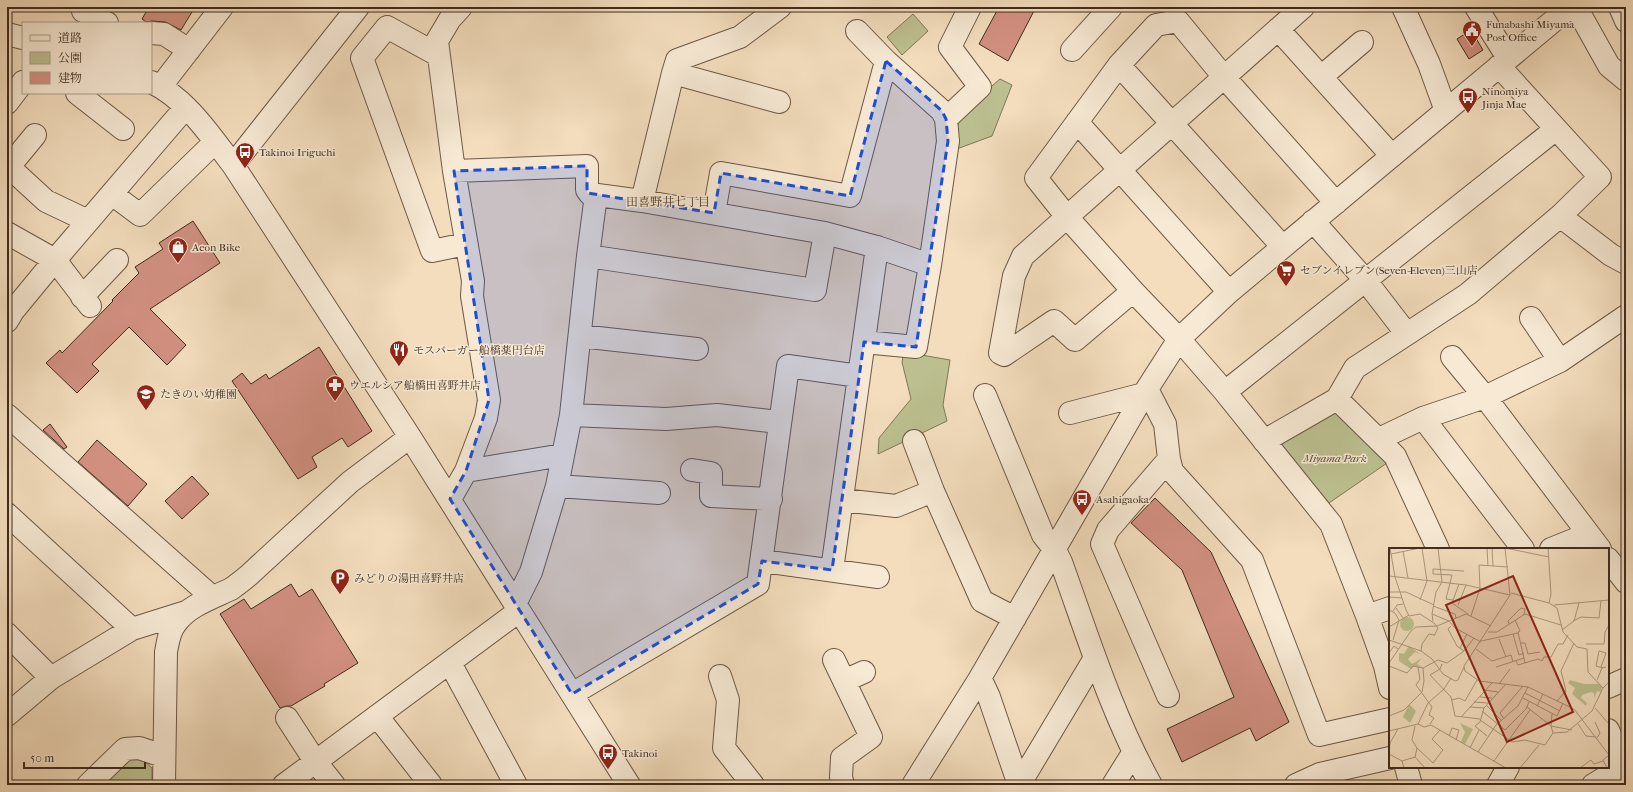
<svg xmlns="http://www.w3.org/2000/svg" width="1633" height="792" font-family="'IM FELL French Canon','Noto Serif JP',serif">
<rect width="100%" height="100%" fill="#f3ddbd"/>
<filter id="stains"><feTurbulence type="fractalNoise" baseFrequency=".005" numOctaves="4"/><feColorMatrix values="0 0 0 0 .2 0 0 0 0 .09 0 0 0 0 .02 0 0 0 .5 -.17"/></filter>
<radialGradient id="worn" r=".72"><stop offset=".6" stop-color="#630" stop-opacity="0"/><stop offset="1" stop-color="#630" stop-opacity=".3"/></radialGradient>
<path fill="#bcc090" stroke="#7e7657" d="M913,14L928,31L902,55L887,37Z
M1000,79L1012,85L992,136L954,150L958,123L970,105Z
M904,352L950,360L943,405L947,421L878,454L879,438L911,399L902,362Z
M1331,411L1338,413L1387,463L1329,503L1282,446V439Z
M132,757L142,759L152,768V785H115L108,779Z"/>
<path fill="#d29081" stroke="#3f2b1e" d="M149,7H195L181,30L165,22L152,21L146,22L142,19Z
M999,7H1036L1008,61L979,44Z
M1471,30L1483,50L1469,59L1457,39Z
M193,221L220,263L150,309L186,345L167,365L129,327L92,364L99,371L77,393L46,363L60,350L62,353L113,301L112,300L139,273L135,267L163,249L159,243Z
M319,347L372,431L348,447L342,438L312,457L317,467L298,479L232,381L242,373L251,384L266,374L269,379Z
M50,424L67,447L64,449L43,430Z
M97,440L147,484L128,506L78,462Z
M192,476L209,494L182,519L165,501Z
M1155,498L1211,552L1289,722L1256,741L1250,728L1182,762L1167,729L1234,697L1182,570L1131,523Z
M291,584L299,597L312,589L358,663L324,684L325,686L291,706H286L280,708L220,614L244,599L251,609Z"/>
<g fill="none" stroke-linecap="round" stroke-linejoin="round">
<g stroke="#6c5846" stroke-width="24">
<path id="minor" d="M1403,7L1429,64L1446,111
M1476,7L1508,58
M1576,7L1609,66L1626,80
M1620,7L1626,21
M83,11L107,23
M1278,29L1392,156
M857,31L886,61L942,111L946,119
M151,33L164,34L189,50
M7,34L23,38
M1072,50L1111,7
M438,55L387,27L362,58L432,251L466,244
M1119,65L1283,247
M673,73L779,102
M1321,77L1362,42
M151,82C186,98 210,135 233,165L410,437L629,785
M161,86L222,7
M77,93L123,129
M7,103L23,82
M1077,122L1229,292
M233,165L358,7
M9,167L46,201L88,221
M7,169L35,135
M454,171L587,166V190L590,194L642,201L825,233L877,247L930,265
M112,194L140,215L215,142
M642,201L673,73L677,60L740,37L780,7
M1336,203L1224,77L1178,21L1156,25L1119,65L1036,178L1067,217L1133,291L1179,339L1225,392L1331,524L1367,616L1385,666L1390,688
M714,213L721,173L850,196L886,61
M1560,216L1611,255L1626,263
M1313,221L1366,281L1406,333
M7,233L55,260L90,306
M588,256L815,290L825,233
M1133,291L1075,340L1054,321L1004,355L1000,353L1014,276L1023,256L1303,7
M82,297L117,260
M1531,318L1560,361
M7,321L13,311L55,260L186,107
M580,336L697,349
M864,342L916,347L930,265L948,141L946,119L980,87L950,47L970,7
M1452,357L1485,397L1600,549
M1147,389L1165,424L1169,459L1172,471L1252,560L1319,735L1390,719
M1225,392L1556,129
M985,395L1043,535L1055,550L1061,562C1088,637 1112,715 1151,785
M1337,399L1395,456L1438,549
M1070,413L1144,394
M7,415L212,597
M571,415L666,419L717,415L779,422
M1423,418L1523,549
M1379,439L1423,418L1485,397L1560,361L1626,316
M914,441L933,491L982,601L1015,618
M1264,441L1337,399L1355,368L1468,294L1560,216L1600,177L1499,66
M692,470L711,473V496L771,499
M466,471L563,455
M557,486L659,493
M450,499L466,471L486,418L489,400L472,296L473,281L454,171L437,41L450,19L461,7
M842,500L896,506L933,491
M7,514L132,629
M1551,549L1588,534
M1608,559L1626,582
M762,561L878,577
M832,570L877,247
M515,604L531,572L538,549L557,486L571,415L588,256L596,195
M1367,616L1390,608
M7,634L51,678
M834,660L871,737L842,758L841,777L843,785
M450,663L516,785
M720,676L728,700L724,748L753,785
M980,678L989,697L1019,785
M844,681L864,672
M1608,687L1626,679
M572,694L758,584L788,366L859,376
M1168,696L1102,544L1108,530L1169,459
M7,715L51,678L132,629L186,612
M377,716L431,785
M287,718L315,761L334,785
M1608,730L1626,770
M1406,767L1411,785
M88,785L125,749L139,748L163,756
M164,785L166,652C168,642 169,631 176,623C188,606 212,598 231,589C237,585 243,580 248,576L350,482L410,437
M284,785L519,611
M913,785L980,678L1147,389L1179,339L1229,292L1570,7
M1019,785L1095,658
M1113,785L1133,753
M1296,785L1320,774L1390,758
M1498,785L1508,767
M1593,785L1626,765"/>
</g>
<use href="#minor" stroke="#f7e9d4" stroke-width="22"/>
</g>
<path fill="#1d4ed8" fill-opacity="0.2" stroke="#1d4ed8" stroke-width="3" stroke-dasharray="8 5" stroke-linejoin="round" d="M886,61L942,111L946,119L948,141L916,347L864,342L832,570L762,561L758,584L572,694L450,499L466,471L489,400L454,171L587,166V193L714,213L721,173L850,196Z"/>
<defs>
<g id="civic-pin" transform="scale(1)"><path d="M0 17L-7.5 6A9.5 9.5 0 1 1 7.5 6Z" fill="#8f2418" stroke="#f7e9d4"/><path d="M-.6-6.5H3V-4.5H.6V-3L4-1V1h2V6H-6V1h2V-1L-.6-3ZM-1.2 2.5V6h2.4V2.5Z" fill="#fff"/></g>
<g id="bus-pin" transform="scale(1)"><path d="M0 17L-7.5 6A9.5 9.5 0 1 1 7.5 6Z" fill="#8f2418" stroke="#f7e9d4"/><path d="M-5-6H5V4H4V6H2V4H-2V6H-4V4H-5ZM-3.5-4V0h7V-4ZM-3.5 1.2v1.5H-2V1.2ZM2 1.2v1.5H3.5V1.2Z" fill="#fff"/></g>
<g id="shop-pin" transform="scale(1)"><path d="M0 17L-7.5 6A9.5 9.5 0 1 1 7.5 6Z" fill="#8f2418" stroke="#f7e9d4"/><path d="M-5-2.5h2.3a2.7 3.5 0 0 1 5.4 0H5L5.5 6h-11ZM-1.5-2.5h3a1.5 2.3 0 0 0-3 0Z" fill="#fff"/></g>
<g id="supermarket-pin" transform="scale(1)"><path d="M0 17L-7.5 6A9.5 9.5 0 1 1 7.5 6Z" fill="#8f2418" stroke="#f7e9d4"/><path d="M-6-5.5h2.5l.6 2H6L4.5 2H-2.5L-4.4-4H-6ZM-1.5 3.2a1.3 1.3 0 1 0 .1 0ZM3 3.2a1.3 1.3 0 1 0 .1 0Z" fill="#fff"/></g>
<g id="restaurant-pin" transform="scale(1)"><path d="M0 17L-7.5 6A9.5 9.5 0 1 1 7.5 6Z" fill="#8f2418" stroke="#f7e9d4"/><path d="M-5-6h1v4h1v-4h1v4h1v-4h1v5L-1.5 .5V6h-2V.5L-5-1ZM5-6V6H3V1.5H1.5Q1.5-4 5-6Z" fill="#fff"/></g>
<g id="pharmacy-pin" transform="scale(1)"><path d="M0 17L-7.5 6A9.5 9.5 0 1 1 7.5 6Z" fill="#8f2418" stroke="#f7e9d4"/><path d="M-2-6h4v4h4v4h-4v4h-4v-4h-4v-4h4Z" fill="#fff"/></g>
<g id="school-pin" transform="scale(1)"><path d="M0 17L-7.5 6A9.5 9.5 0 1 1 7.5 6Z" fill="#8f2418" stroke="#f7e9d4"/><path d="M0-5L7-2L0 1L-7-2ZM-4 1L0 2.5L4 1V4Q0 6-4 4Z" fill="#fff"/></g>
<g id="parking-pin" transform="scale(1)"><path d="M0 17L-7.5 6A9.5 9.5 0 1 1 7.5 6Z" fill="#8f2418" stroke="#f7e9d4"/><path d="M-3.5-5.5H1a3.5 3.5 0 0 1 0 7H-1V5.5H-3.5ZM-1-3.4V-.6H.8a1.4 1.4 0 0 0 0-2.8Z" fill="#fff"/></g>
</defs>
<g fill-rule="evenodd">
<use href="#civic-pin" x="1472" y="30"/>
<use href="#bus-pin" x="1468" y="97"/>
<use href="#bus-pin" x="245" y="152"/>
<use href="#shop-pin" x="178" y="247"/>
<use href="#supermarket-pin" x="1286" y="270"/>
<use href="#restaurant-pin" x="399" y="350"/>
<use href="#pharmacy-pin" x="335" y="385"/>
<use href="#school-pin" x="146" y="394"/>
<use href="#bus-pin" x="1082" y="499"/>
<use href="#parking-pin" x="340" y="578"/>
<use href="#bus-pin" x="608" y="753"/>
</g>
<g text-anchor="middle" stroke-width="3" stroke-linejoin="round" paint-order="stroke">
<g font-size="11" fill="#3f2b1e" stroke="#f7e9d4" text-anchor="start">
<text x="1486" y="28">Funabashi Miyama<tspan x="1486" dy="13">Post Office</tspan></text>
<text x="1482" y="95">Ninomiya<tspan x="1482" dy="13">Jinja Mae</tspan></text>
<text x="259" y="156">Takinoi Iriguchi</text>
<text x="192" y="251">Aeon Bike</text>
<text x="1300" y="274">セブンイレブン(Seven-Eleven)三山店</text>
<text x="413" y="354">モスバーガー船橋薬円台店</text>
<text x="349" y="389">ウエルシア船橋田喜野井店</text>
<text x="160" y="398">たきのい幼稚園</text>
<text x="1096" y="503">Asahigaoka</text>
<text x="354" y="582">みどりの湯田喜野井店</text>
<text x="622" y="757">Takinoi</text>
</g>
<g font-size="11" font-style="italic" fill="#5e503a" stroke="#f7e9d4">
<text x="1335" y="462">Miyama Park</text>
</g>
<g font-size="12" fill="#3f2b1e" stroke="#f7e9d4">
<text x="668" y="206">田喜野井七丁目</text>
</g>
</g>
<g transform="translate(1389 548)">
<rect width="220" height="220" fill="#f3ddbd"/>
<path d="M11 76a7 7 0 1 1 14 0a7 7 0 1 1-14 0ZM20,98L31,106L26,104L19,111L23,116L33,110L28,116L33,119L26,118L22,121L10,113V105L15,106ZM181,132L195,136H210L213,139L212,144L208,143L205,150V145L202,144L193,147L192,150L198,155L197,158L183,146L186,140L179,135ZM20,156L27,163L21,175L14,169ZM71,175L84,181L76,196L72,194L76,184Z" fill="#bcc090"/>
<path fill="none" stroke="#ab967d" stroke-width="1" d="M1,0L6,29L17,62L20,68L31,66L45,75L49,80L45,88M98,0L99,18M103,0L104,18M159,0L162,46L160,55M14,3L19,30M2,6L31,0M160,9L116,0L121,47L75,118L76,123L90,133L139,139L185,161L220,207M0,28L77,37L121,47M70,36L63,55L79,66M91,40L90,17L119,19M0,44H17L45,57M122,45L160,55L168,60L174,84L188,99L198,101L199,124L214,140M0,49L13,50M31,52L38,33L33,0M64,52L57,51L63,27L44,26V21L75,23M69,57L77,37M165,57L220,52M44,58L66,66L67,70M7,60L14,70M0,62L6,65L10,72L4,92M4,63L8,57L14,56M43,66L60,73L66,80L92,94M82,68L91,40M126,72L131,83L129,84L136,115M44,73L43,66L47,44L53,34L49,0M184,73L192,69L210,70L212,53M120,76L119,73L132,60L136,61L135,67M62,78L59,81L68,98L75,103M0,79L20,67M173,82L185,73L190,55M99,84H108L136,66L172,77M124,86L130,107L135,105M110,91L117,109M0,92L32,103L43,111L54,126L66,133L69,132L75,119M92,93L129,85M132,95H136L139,106L151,104M197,96H215L216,84L220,77M71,100L78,86M87,101L103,113L122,107L124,114M32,103L33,96L40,86L45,87M0,105L5,98L9,101M127,113L129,117L149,111L153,113L155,109H162L169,96H174L179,87M0,115L22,83L27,79L48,78L77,66L102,78M53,116L51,121L41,127L62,149L66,168L91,171M0,118L18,125L24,118L34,120M29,119L31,131L27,137L43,159L40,167L45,170L41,176M107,119L135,110M212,119L217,105L210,103L207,118L214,120M208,132L213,120L217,119M110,136L121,121M96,142L109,144M136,145L171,163M91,149L103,150M134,150L168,168L174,155M63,152L70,150L76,153L88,132M168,153L177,143L172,123L185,95M85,154L99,155M97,157L113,173M148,158L154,146M81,159L95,160M138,159L162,178L183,182M206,160L220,176M93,163L116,182L137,161L140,154M163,166L162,178L164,185M0,168L15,162L33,144L35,133L34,120L49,112L58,115L75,103L85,90M73,168L103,135M115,171L111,165L134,138M91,172L123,194L136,192L156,197L164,185L178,184L203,163L214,140L220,134M206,174L211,185L208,190M29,176L35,179L42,177L117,220M189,176L197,188L207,189M26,178L23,192L28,200L26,209L36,220M0,183L29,176L39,155L55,141L62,130M60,188L63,180L70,182L67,192M98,188L86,178L91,174L95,160L117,136M28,200L44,215L54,202L43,191L51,182M81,200L90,182M0,202L1,195L9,181M89,204L107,177L129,158L139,139M0,206L13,213L15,220M13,213L26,209M105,213L141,162M131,220L150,197M191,220L202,212L205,216L214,213M218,220L214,212L220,207"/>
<path fill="#8f2418" fill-opacity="0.15" stroke="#8f2418" stroke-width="2" d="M124,28L184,164L118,194L57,57Z"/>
<rect width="220" height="220" fill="none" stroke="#3f2b1e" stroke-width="2"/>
</g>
<rect width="1633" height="792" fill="none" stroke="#f3ddbd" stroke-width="24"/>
<rect x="8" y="8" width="1617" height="776" fill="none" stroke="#3f2b1e" stroke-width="2"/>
<rect x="12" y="12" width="1609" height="768" fill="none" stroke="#3f2b1e"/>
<rect x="22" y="22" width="130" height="72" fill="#f7e9d4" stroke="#ad9d8b"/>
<rect x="30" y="35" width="20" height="6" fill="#f7e9d4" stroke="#ad9d8b"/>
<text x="58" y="42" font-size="12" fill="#3f2b1e">道路</text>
<rect x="30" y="52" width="20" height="12" fill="#bcc090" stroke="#ad9d8b"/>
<text x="58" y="62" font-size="12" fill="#3f2b1e">公園</text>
<rect x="30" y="72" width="20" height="12" fill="#d29081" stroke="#ad9d8b"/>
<text x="58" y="82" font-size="12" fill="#3f2b1e">建物</text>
<path d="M24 762v6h121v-6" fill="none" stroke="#3f2b1e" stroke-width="2"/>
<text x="30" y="762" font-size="12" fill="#3f2b1e" stroke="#f7e9d4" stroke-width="3" paint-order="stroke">50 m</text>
<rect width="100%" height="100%" filter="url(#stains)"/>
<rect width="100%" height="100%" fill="url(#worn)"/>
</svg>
